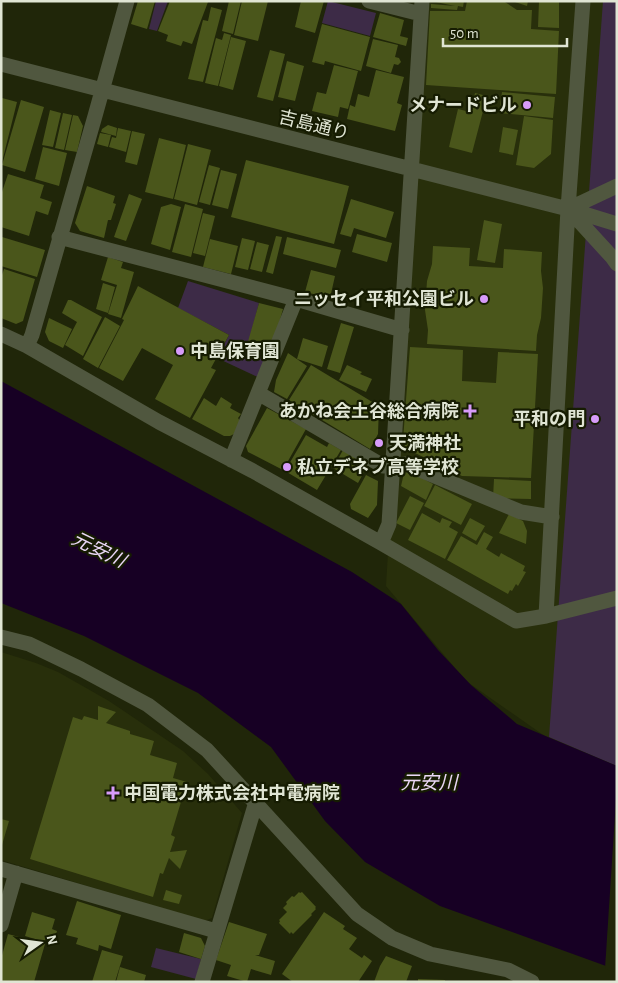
<svg xmlns="http://www.w3.org/2000/svg" width="618" height="983" font-family="'Alegreya Sans','Noto Sans JP',sans-serif">
<rect width="100%" height="100%" fill="#202609"/>
<path fill="#282f0b" d="M421,1H617V760L559,746L466,681L386,586Z
M1,652L36,663L58,672L109,701L183,751L208,774L242,813L212,918L204,921L1,860Z"/>
<path fill="#3d2b47" d="M156,1H168L157,31L149,29Z
M328,1L376,13L370,36L322,23Z
M603,1H617V766L549,737Z
M188,281L259,303L248,345L271,352L260,378L217,358L229,335L178,308Z
M156,948L201,959L196,979L151,967Z"/>
<path fill="#170024" d="M1,381L352,572L401,604L438,650L471,685L517,724L617,766V970L440,906L365,862L325,821L271,747L198,693L84,636L1,603Z"/>
<path fill="#202609" d="M617,784V973L605,969Z"/>
<path fill="#4a561b" d="M138,1H155L147,29L131,24Z
M170,1L208,2L192,44L183,41L181,46L166,41L168,35L158,31Z
M229,1H241L233,34L222,31Z
M242,1H268L258,41L234,35Z
M301,1H324L315,33L295,27Z
M436,1H464L463,7L458,6L457,10L431,8V4L455,6L436,2Z
M467,1L505,2L517,10H532L531,29L559,31L556,94L426,85L430,11H465Z
M512,1H528L527,6Z
M539,1H559V28L538,27Z
M211,7L222,10L203,82L188,79L203,20L208,21Z
M380,13L404,20L400,36L408,38L406,46L373,37Z
M322,24L370,37L361,71L325,61L324,65L312,62Z
M224,33L231,35L218,86L205,83L216,38L222,40Z
M231,37L246,41L233,90L219,86Z
M373,39L398,45L395,57L399,58L401,62L398,65L394,64L391,73L366,66Z
M270,50L285,54L273,101L257,97Z
M287,61L304,66L295,101L278,97Z
M334,65L358,71L348,109L340,107L338,117L312,111L317,92L326,94Z
M376,70L404,77L397,103L402,105L395,131L347,119L350,105L355,107L358,94L369,97Z
M502,92L555,97L553,118L499,113Z
M475,93L487,96L472,153L449,147L458,109L470,112Z
M2,98L17,102L2,162L1,103Z
M21,100L44,107L25,172L2,165Z
M50,110L61,113L53,147L42,145Z
M63,113L72,115L64,150L55,148Z
M73,115L78,116L83,126L77,152L65,150Z
M524,116L553,120L551,154L534,168L516,165Z
M108,125L117,128L116,136L101,132L102,129Z
M503,127L518,130L513,155L499,152Z
M118,128L131,131L126,152L109,147L112,137L116,138Z
M132,131L145,134L137,165L125,162Z
M100,133L111,135L108,147L97,144Z
M159,138L186,145L173,199L145,192Z
M188,144L211,150L197,205L174,199Z
M43,147L67,153L59,186L35,179Z
M246,160L349,186L334,244L231,217Z
M209,165L220,168L210,205L199,202Z
M221,170L237,174L228,209L212,205Z
M8,174L44,185L40,198L52,202L48,215L36,211L29,236L1,227V195Z
M87,186L115,196L113,203L116,204L111,220H108L104,238L80,231L75,223Z
M129,194L142,199L126,241L114,237Z
M351,199L394,212L386,238L354,228L351,237L340,234Z
M171,204L181,207L170,250L151,244L161,207Z
M185,204L203,209L191,257L172,252Z
M203,213L215,216L205,256L193,253Z
M484,220L502,224L495,263L477,260Z
M357,234L392,243L387,262L352,252Z
M276,236L282,237L273,274L266,272Z
M2,237L45,250L37,277L1,266Z
M287,237L341,250L336,268L283,254Z
M242,238L255,241L248,270L235,267Z
M210,239L238,246L231,274L203,267Z
M257,242L269,245L262,272L250,269Z
M433,246L470,248L469,266L503,268L504,249L542,252L541,271L543,288L541,318L537,335L536,351L427,344L428,330L425,310L427,281L432,264Z
M108,257L123,262L121,268L134,272L121,318L108,314L117,285L101,280Z
M4,269L35,279L23,321L16,324L1,318V278Z
M311,270L335,276L330,298L305,292Z
M103,283L115,287L108,313L96,309Z
M138,286L229,335L211,368L216,370L190,418L155,399L173,365L142,348L123,381L99,368L124,320L122,319Z
M68,300H71L102,317L83,356L65,345L77,322L62,313Z
M259,303L283,309L271,352L247,345Z
M105,317L120,326L98,368L83,359Z
M49,318L72,329L63,348L49,341L45,332Z
M341,323L354,327L340,373L327,369Z
M303,338L328,346L322,367L297,359Z
M410,347L463,350L462,381L496,383L498,352L538,354L531,478L462,476L411,451L405,446L403,440Z
M288,353L307,366L287,399L274,392L276,380Z
M311,365L379,406L378,434L370,449L289,400Z
M347,365L362,372L360,374L372,379L366,392L339,380Z
M221,397L232,404L230,408L241,414L238,418L240,421L234,434L230,436H224L192,419L204,398L216,406Z
M267,408L306,429L283,470L248,452L246,446Z
M306,435L327,447L329,443L341,450L317,490L285,471Z
M343,450L368,465L358,483L333,468Z
M405,469L433,484L426,500L401,486Z
M366,475L378,481L377,505L368,518L351,509L350,504Z
M494,479L531,481V499L493,498Z
M435,485L472,504L461,525L424,506Z
M410,496L424,503L410,530L396,523Z
M422,513L440,523L442,518L452,522L449,527L458,532L445,559L408,540Z
M509,514L523,521L527,531L526,544L499,533Z
M470,518L485,526L476,541L462,533Z
M484,532L493,537L486,549L499,557L501,553L525,566L523,571L526,572L518,586L516,584L512,591L510,590L508,594L447,560L461,536L477,545Z
M98,706L116,712L106,723L130,731V734L154,741L150,755L177,763L173,778L187,782L171,835L175,837L170,852L187,850L180,869L169,858L163,874L160,873L153,897L30,859L73,717L82,720L84,716L98,720Z
M1,819L9,821L2,845H1Z
M166,890L182,895L179,904L163,900Z
M299,892L300,893L302,892L316,907L315,908L316,909L311,914L312,915L293,934L291,932L290,934L279,923L280,921L279,920L287,912L283,908L287,904L286,902L292,896L294,897Z
M77,901L121,915L111,949L99,945L98,951L76,944L78,938L66,935Z
M32,912L55,919L52,929L57,931L55,940L49,938L48,943L25,936Z
M324,912L345,926L343,929L357,938L349,949L362,958L364,955L372,961L358,982H293L282,974Z
M229,922L267,934L259,955H255L275,961L271,975L251,969L247,982L227,976L231,965L216,960Z
M184,933L201,938L205,946L201,959L179,952Z
M8,934L45,944L34,982H1V959Z
M102,950L123,956L115,982H92Z
M386,956L412,966L406,982H374L380,966Z
M120,967L146,975L144,982H116Z
M418,979L445,980V982H418Z"/>
<g fill="none" stroke-linecap="round" stroke-linejoin="round">
<path stroke="#50573f" stroke-width="15" d="M369,1L421,14
M1,64L568,209L617,224
M568,209L617,186
M569,210L612,257L617,264
M59,237L296,299L402,330
M1,334L27,346L159,422L253,471L381,543L516,621L546,616L617,598
M27,346L32,335L95,116L127,1
M258,393L383,466L406,464L521,512L552,517
M231,460L296,299
M381,543L389,524L422,1
M546,616L568,209L583,1
M1,637L29,644L81,669L148,705L207,750L357,914L392,938L430,954L508,970L532,982
M1,869L216,931
M1,925L16,873
M202,982L256,802"/>
</g>
<g fill="#d79bf9" stroke="#161c02" stroke-width="2">
<circle cx="527" cy="105" r="5"/>
<circle cx="484" cy="299" r="5"/>
<circle cx="180" cy="351" r="5"/>
<path d="M467.5 403.5h5v5h5v5h-5v5h-5v-5h-5v-5h5z"/>
<circle cx="595" cy="419" r="5"/>
<circle cx="379" cy="443" r="5"/>
<circle cx="287" cy="467" r="5"/>
<path d="M110.5 785.5h5v5h5v5h-5v5h-5v-5h-5v-5h5z"/>
</g>
<g text-anchor="middle" stroke-width="4.5" stroke-linejoin="round" paint-order="stroke">
<g font-size="18" font-weight="bold" fill="#e0e5d4" stroke="#161c02" text-anchor="end">
<text x="517" y="111">メナードビル</text>
<text x="474" y="305">ニッセイ平和公園ビル</text>
<text x="190" y="357" text-anchor="start">中島保育園</text>
<text x="459" y="417">あかね会土谷総合病院</text>
<text x="585" y="425">平和の門</text>
<text x="389" y="449" text-anchor="start">天満神社</text>
<text x="297" y="473" text-anchor="start">私立デネブ高等学校</text>
<text x="124" y="799" text-anchor="start">中国電力株式会社中電病院</text>
</g>
<g font-size="18" fill="#e0e5d4" stroke="#161c02">
<text transform="translate(314 125) rotate(14)" y="6">吉島通り</text>
</g>
<g font-size="19" font-style="italic" fill="#ead7f6" stroke="#161c02">
<text transform="translate(99 549) rotate(26)" y="7">元安川</text>
<text x="429" y="789">元安川</text>
</g>
</g>
<rect width="618" height="983" fill="none" stroke="#e0e5d4" stroke-width="5"/>
<g transform="translate(40 943) rotate(76)" stroke="#161c02" stroke-width="4" paint-order="stroke">
<path d="M0-4L9 19L0 12L-9 19Z" fill="#e0e5d4"/>
<text y="-8" font-size="14" font-weight="bold" text-anchor="middle" fill="#e0e5d4">N</text>
</g>
<path d="M443 38v8h124v-8" fill="none" stroke="#e0e5d4" stroke-width="2.5"/>
<text x="450" y="38" font-size="15" fill="#e0e5d4" stroke="#161c02" stroke-width="4" paint-order="stroke">50 m</text>
</svg>
